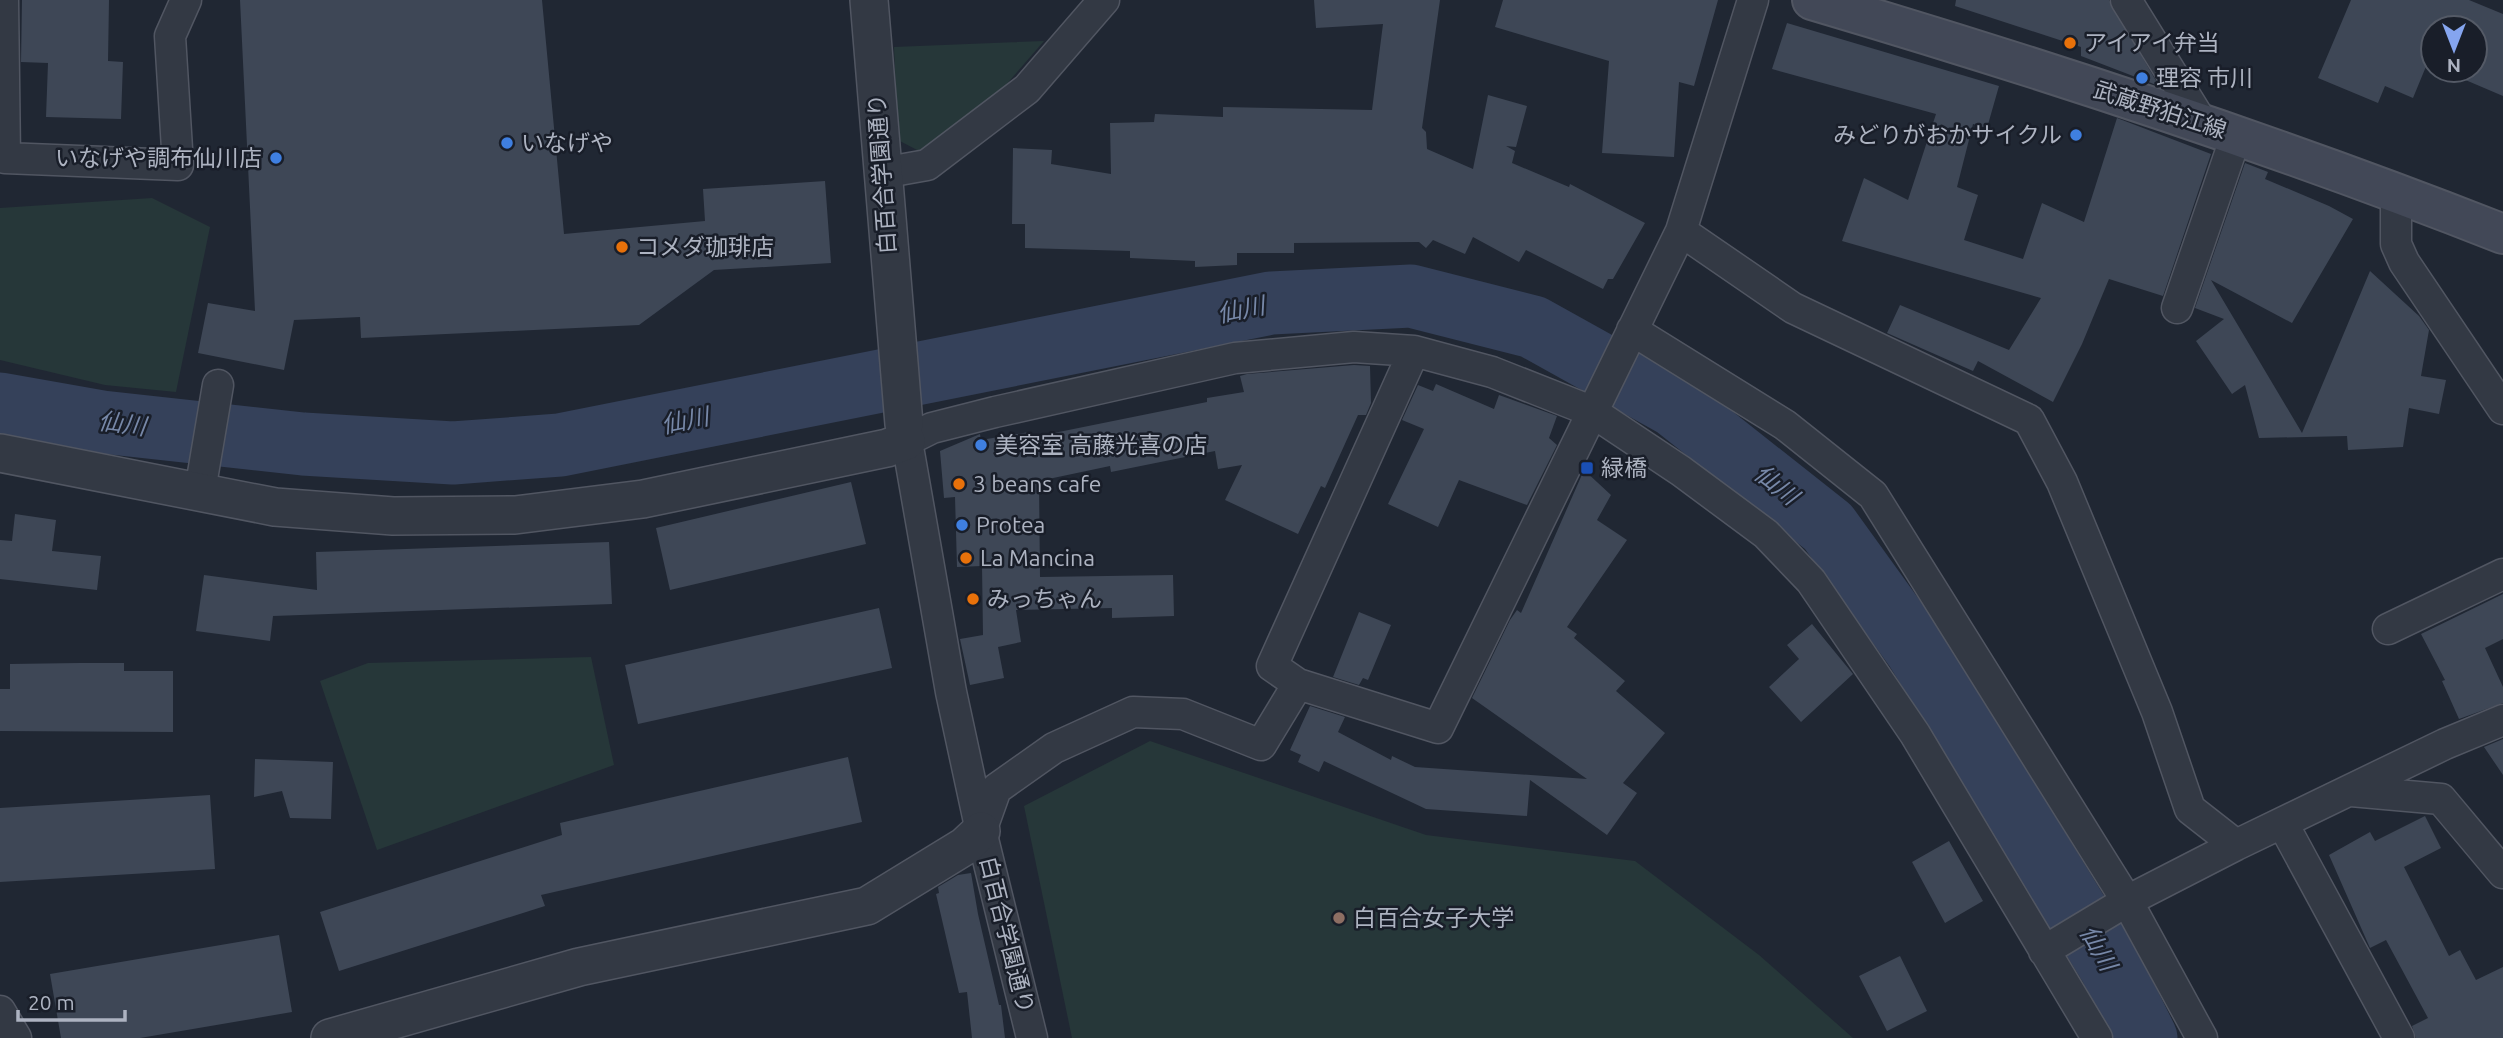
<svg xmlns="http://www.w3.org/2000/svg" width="2503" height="1038" font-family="Ubuntu,'Noto Sans JP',sans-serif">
<rect width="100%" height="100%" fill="#202733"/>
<path fill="#263739" d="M1044,41L999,93L919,151L898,140L894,47Z
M152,198L210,227L176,392L105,385L0,360V208Z
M591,657L614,765L377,850L320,681L368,663Z
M1150,741L1426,835L1635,861L1759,955L1853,1038H1072L1024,806Z"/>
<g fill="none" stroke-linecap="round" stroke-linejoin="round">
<path stroke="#35415a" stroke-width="63" d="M0,404L102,422L303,444L453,453L560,445L1271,303L1411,296L1533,327L1675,406L1828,527L1916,649L2110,966L2146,1038"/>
</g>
<path fill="#3e4756" d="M22,0H109L108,61L123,62L121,119L46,117L48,63L21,62Z
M240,0H542L564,234L705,221L703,189L825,181L831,263L714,270L639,325L361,338L360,317L294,320L284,370L198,353L208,303L255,311Z
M1314,0H1440L1422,128L1426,132L1427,149L1473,169L1488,95L1527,106L1516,147L1506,146L1515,151L1512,163L1569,187L1570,184L1645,223L1613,279H1608L1603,289L1526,250L1519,262L1473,237L1465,254L1433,240L1426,248L1419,242L1294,243V253H1237V265L1195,267V261L1130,258V251L1025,248V224H1012L1013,148L1052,150L1051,164L1111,174L1110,123L1154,122L1155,114L1223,117V107L1372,110L1383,24L1316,28Z
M1503,0H1718L1694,86L1679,82L1674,157L1602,153L1609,61L1495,27Z
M1956,0H2109L2159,86L2081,56V47L1955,6Z
M2351,0H2469L2503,14V96L2442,70H2475V28H2433V66L2427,64L2413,98L2385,86L2378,103L2318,78Z
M1787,23L1999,86L1987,128L1973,124L1957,187L1978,195L1964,240L2023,259L2042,203L2084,222L2117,118L2211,154L2163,296L2109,279L2082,344L2053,402L1978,361L1973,371L1887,333L1900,305L2009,350L2041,298L1842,241L1864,178L1908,200L1936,114L1772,69Z
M2245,163L2268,172L2265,179L2329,206L2353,219L2292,323L2211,280L2302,433L2370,271L2419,316L2429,330L2421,376L2446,380L2439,414L2409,408L2403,447L2348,450L2347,436L2259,438L2245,385L2232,394L2196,341L2224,319L2195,308Z
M1354,365L1370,366L1371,403L1366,415H1358L1325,488L1321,486L1298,534L1225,500L1242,465L1218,469L1215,451L1111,472L1110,466L1039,481L1040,577L1173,575L1174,616L1112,618V608L1016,610L1021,642L998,647L1004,678L970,685L960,639L983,635L982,566L957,567L955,497L944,498L940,451L980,434L981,440L1029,432V438L1207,402V398L1244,392L1240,376L1247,374Z
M1436,384L1494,409L1499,395L1557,416L1549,438L1557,445L1527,505L1459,480L1438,527L1388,504L1424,429L1402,420L1418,385L1433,391Z
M1584,470L1611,495L1597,520L1627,540L1567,627L1577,634L1574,638L1625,681L1616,691L1665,733L1623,783L1637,793L1607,835L1530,780L1527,816L1426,809L1324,761L1319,772L1298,762L1301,755L1290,750L1310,706L1345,717L1338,732L1391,760L1392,756L1415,767L1587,779L1472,698L1510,620L1517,610L1521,613Z
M851,482L866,544L670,590L656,528Z
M15,514L56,520L52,551L101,556L97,590L0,579V540L12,541Z
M609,542L612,604L273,616L270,641L196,631L204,575L317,590L316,552Z
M2503,594V639L2485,648L2503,687V703L2459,719L2442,681L2445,680L2421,634Z
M879,608L892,668L638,724L625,665Z
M1359,612L1391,625L1368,680L1363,678L1359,685L1333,677Z
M1812,624L1853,674L1801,722L1769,687L1799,659L1787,645Z
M79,663H124V671H173V732L0,731V689H10V664Z
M2503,739V775L2484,747Z
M848,757L862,822L541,895L545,906L339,971L320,912L562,835L560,823Z
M255,759L333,762L331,819L290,818L282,791L254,797Z
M210,795L215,869L0,882V808Z
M2425,816L2441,848L2404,867L2449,956L2460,950L2476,980L2503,967V1038H2416L2412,1026L2428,1018L2386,940L2370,948L2329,855L2370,832L2375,841Z
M1949,841L1983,901L1945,923L1912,862Z
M971,873L978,914L999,1005H1001L1005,1038H972L967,992L959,993L936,894L939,893L938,887L958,875Z
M279,935L292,1012L140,1038H61L50,974Z
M1900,956L1927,1011L1887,1031L1859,976Z"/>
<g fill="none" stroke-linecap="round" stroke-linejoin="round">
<g stroke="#515662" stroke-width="33">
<path id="minor" d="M3,0L5,158L178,165L170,36L186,0
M2126,0L2204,126
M882,173L927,165L1027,89L1104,0
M2396,191V244L2404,262L2503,409
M1681,231L1793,308L2029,420L2062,482L2157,712L2190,809L2236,845
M2177,308L2236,136
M1632,330L1785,425L1873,495L2127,901L2202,1038
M904,424L951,692L981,831L1032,1038
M906,441L932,428L995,412L1235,358L1354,347L1414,351L1492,372L1591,411L1681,471L1766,534L1811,581L1915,734L2097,1038
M200,491L218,385
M2388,629L2503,574
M1298,684L1272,666L1414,351
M2351,791L2441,799L2503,873
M2283,824L2399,1038
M981,831L996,789L1054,748L1133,712L1183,714L1261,745L1298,684L1438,728L1681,231L1753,0
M2044,951L2127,901L2236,845L2445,744L2503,720
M0,1011L16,1038"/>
</g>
<g stroke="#515662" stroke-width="40">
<path id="tertiary" d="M869,0L904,424
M0,453L275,507L393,516L515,515L643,499L887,448L906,441
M330,1038L579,967L867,906L965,846L981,831"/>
</g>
<g stroke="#515662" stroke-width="42">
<path id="secondary" d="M1812,0C2045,69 2277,145 2503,234"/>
</g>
<use href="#minor" stroke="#333944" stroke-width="30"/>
<use href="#tertiary" stroke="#333944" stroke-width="37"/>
<use href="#secondary" stroke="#424857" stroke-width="38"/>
</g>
<g fill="#e8710a" stroke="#191e29" stroke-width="2.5">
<circle cx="2070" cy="43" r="7"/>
<circle cx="622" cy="247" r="7"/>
<circle cx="959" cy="484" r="7"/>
<circle cx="966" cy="558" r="7"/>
<circle cx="973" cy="599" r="7"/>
</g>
<g fill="#3f7fe0" stroke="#191e29" stroke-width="2.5">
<circle cx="2142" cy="78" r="7"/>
<circle cx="2076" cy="135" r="7"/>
<circle cx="507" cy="143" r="7"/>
<circle cx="276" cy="158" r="7"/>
<circle cx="981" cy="445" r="7"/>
<circle cx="962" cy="525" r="7"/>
</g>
<rect fill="#1a4fb4" stroke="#191e29" stroke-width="2.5" x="1580" y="461" width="14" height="14" rx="3.5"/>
<circle fill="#8d6e63" stroke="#191e29" stroke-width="2.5" cx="1339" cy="918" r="7"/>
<g text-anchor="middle" stroke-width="5" stroke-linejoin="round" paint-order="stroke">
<g font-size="23" fill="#adb3c1" stroke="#191e29" text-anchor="start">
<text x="2084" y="51">アイアイ弁当</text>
<text x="2156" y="86">理容 市川</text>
<text x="2062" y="143" text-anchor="end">みどりがおかサイクル</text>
<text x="521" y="151">いなげや</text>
<text x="262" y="166" text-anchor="end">いなげや調布仙川店</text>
<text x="636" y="255">コメダ珈琲店</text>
<text x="995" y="453">美容室 高藤光喜の店</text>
<text x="1601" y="476">緑橋</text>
<text x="973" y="492">3 beans cafe</text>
<text x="976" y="533">Protea</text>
<text x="980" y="566">La Mancina</text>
<text x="987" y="607">みっちゃん</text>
<text x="1353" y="926">白百合女子大学</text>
</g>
<g font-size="23" fill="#adb3c1" stroke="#191e29">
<text transform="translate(2160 110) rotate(18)" y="8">武蔵野狛江線</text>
<text transform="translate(882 174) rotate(-94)" y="8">白百合学園通り</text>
<text transform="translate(1007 935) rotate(76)" y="8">白百合学園通り</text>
</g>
<g font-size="24" font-style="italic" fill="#7788a8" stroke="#191e29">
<text transform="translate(1241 310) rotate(-11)" y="8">仙川</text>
<text transform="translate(685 421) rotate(-11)" y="8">仙川</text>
<text transform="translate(122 424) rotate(7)" y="8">仙川</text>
<text transform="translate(1776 485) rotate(38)" y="8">仙川</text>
<text transform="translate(2098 948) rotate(60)" y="8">仙川</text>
</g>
</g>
<g transform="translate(2454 49) rotate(180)"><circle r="33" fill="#191e29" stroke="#545a66" stroke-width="2"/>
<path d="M0-5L12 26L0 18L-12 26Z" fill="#85a5ef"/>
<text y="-10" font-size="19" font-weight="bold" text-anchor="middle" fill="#adb3c1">N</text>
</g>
<path d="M18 1010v10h107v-10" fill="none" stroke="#adb3c1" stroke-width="3.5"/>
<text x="28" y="1010" font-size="21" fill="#adb3c1" stroke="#191e29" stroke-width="5" paint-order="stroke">20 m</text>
</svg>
